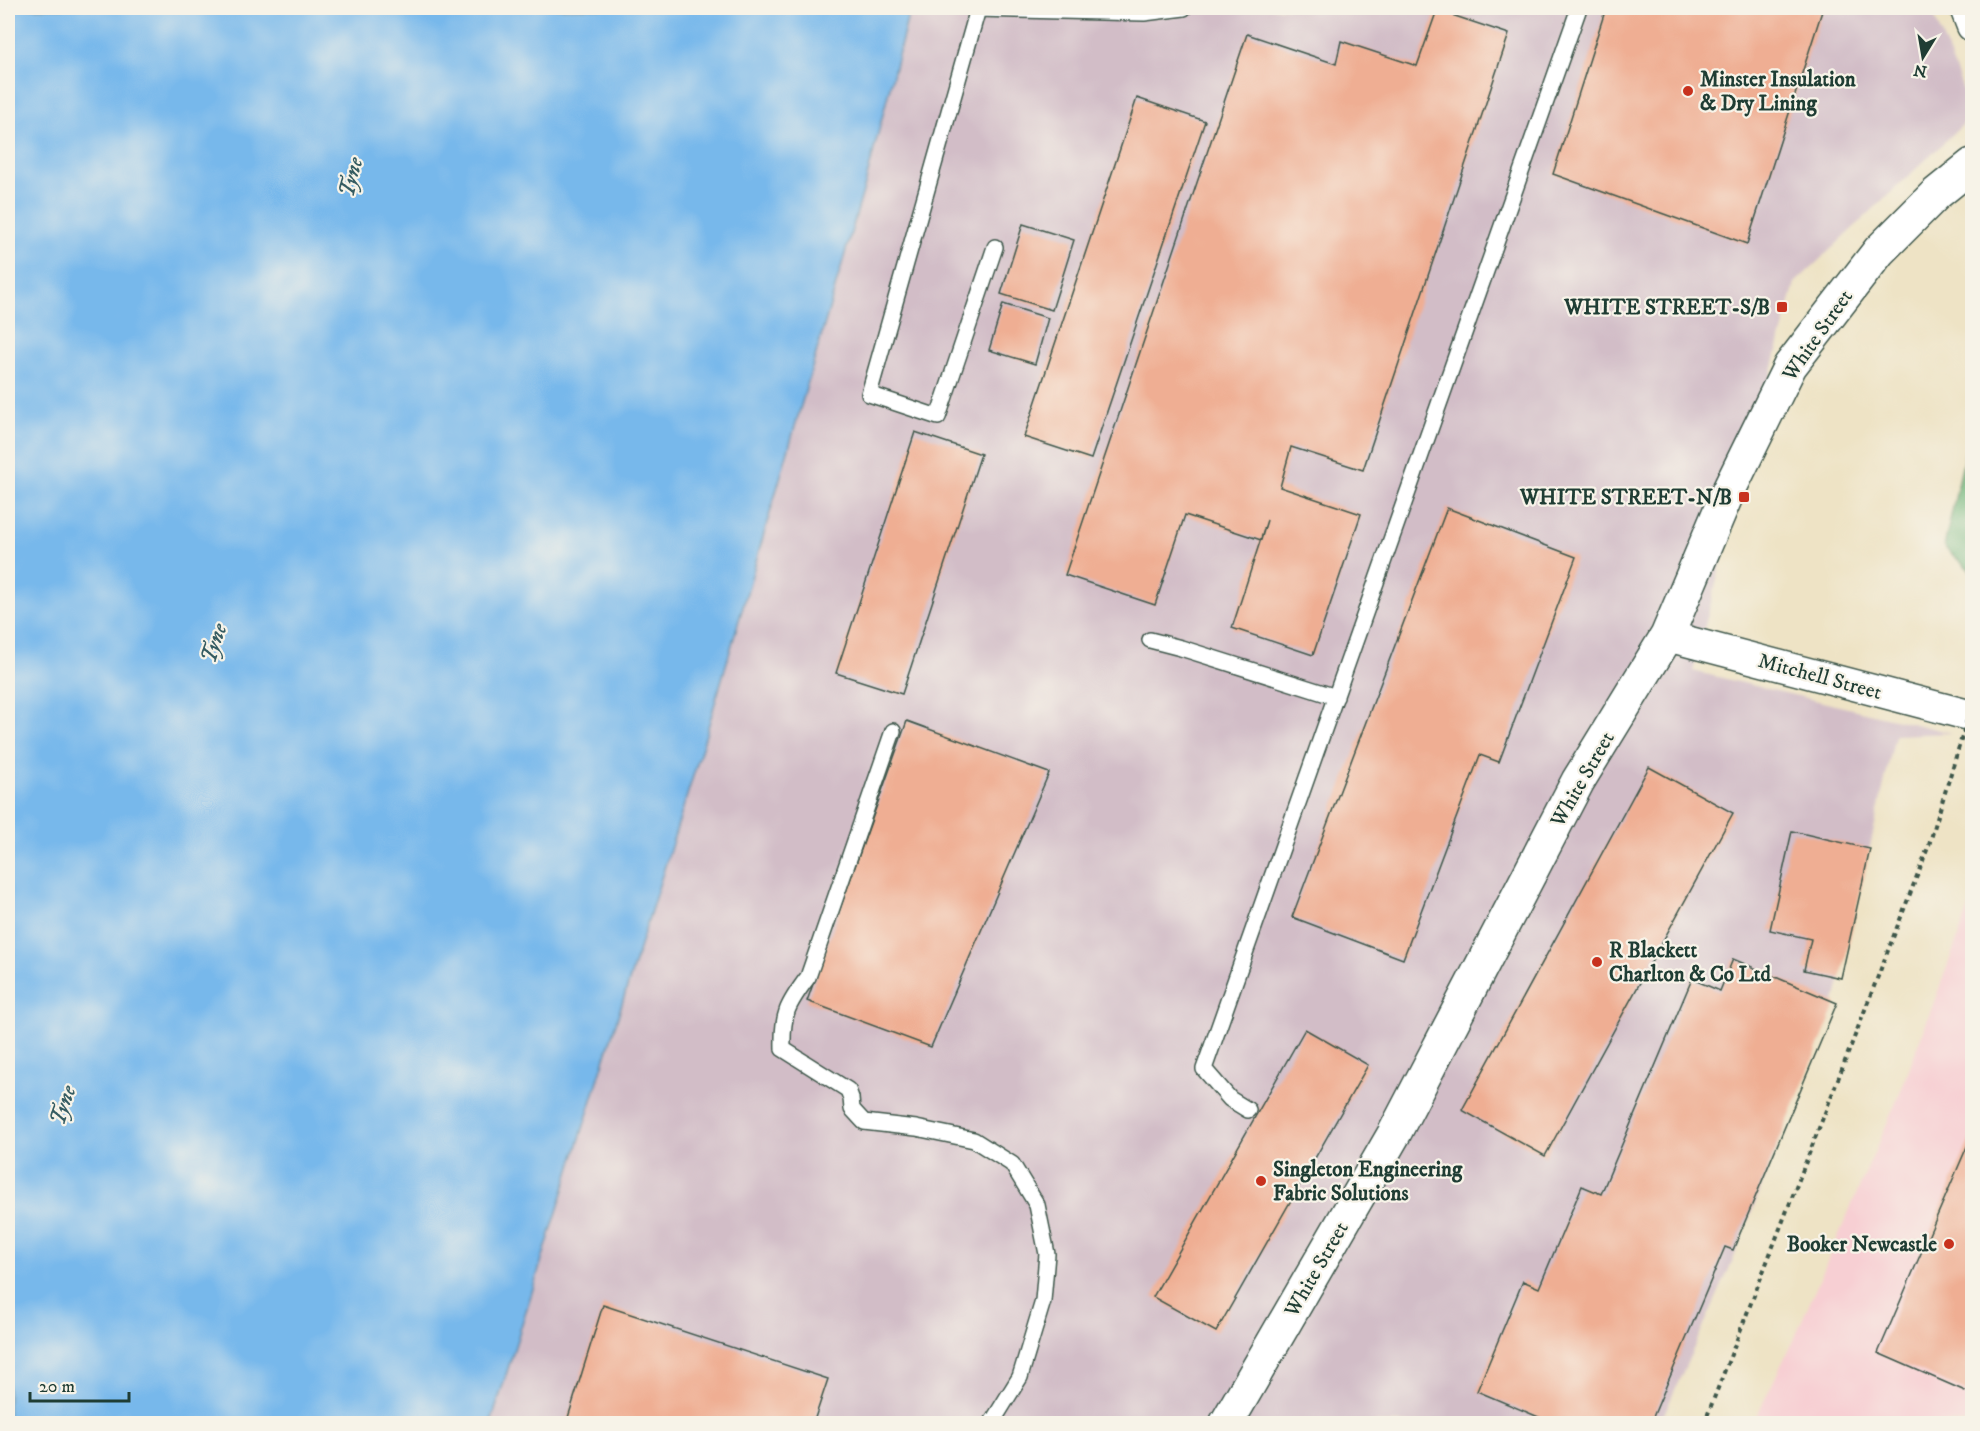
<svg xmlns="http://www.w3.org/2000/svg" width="1980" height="1431" font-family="'IM FELL DW Pica',serif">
<rect width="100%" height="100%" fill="#f7f3e8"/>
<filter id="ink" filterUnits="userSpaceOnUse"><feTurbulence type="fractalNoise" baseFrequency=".0167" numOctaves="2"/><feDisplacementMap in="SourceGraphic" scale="12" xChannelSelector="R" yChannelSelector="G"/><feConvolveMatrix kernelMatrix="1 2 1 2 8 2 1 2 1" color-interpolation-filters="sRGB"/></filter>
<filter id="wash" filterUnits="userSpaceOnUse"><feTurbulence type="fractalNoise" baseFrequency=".008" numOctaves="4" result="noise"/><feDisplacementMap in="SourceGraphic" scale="24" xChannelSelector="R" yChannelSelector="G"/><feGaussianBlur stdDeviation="1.35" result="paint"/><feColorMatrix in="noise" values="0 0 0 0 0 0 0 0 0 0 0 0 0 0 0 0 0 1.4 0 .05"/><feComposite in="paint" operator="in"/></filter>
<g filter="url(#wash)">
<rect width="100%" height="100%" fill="#eee3c5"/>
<path fill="#f7cfd3" d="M1972,900V1423L1753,1424L1796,1334L1900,1093Z"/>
<path fill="#d2bdc7" d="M903,8H1931L1972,112V116L1795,283L1693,671L1952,733L1895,735L1837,994L1731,1265L1660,1423L491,1424L761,546Z"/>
<path fill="#72b67a" stroke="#487a57" stroke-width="1.5" d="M1972,423V572L1944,547Z"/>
<path fill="#77b8eb" stroke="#4b7a90" stroke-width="1.5" d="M8,8H910L866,181L704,741L491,1423H8Z"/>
<g id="blocks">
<path fill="#efae93" d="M1606,8H1823L1747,244L1553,174Z
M1437,10L1509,34L1363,470L1291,447L1280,487L1361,514L1313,655L1232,628L1267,520L1261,540L1185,515L1155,605L1065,575L1247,34L1336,64L1341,41L1417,66Z
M1137,98L1205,121L1091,459L1024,437Z
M1023,224L1074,240L1052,310L1001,294Z
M1003,304L1048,318L1035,364L989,350Z
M915,432L981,454L902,694L836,673Z
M1447,508L1576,557L1499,762L1480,755L1403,959L1292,917Z
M907,721L1049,773L931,1047L807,1001Z
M1649,767L1733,813L1545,1156L1462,1110Z
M1792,831L1870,849L1841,978L1804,970L1811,939L1770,930Z
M1733,959L1837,1003L1733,1250L1725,1247L1650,1424H1555L1477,1391L1523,1281L1539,1288L1582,1186L1601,1194L1692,979L1720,991Z
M1305,1029L1368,1065L1216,1332L1153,1297Z
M1972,1135V1394L1878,1353Z
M603,1305L828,1379L813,1424H566Z"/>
</g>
</g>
<g filter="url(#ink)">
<use href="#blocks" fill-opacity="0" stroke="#3e564a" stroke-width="1.5"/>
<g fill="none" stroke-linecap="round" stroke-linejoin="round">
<g stroke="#3e564a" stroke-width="18">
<path id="lane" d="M995,247L938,417L869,394L978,9L1144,13L1184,8
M1150,640L1181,648L1336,697
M893,731L808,977C787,1005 782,1014 783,1049L848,1090L851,1098L852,1109L864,1122L916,1128L974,1140L1012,1164L1037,1205L1047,1254L1043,1301L1020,1377L991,1424
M1248,1110L1230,1099L1204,1069L1579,8"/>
</g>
<g stroke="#3e564a" stroke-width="33">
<path id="street" d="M1965,8L1972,26
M1667,636L1972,716"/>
</g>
<g stroke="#3e564a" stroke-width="36">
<path id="secondary" d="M1226,1424L1394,1134L1578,781L1667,636L1727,494L1790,366L1879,251L1936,194L1972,165"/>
</g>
<path stroke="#3e564a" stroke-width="4" stroke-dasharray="4.5 4.5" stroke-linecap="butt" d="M1704,1424L1929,845"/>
<use href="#lane" stroke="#fff" stroke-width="15"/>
<use href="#street" stroke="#fff" stroke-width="30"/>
<use href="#secondary" stroke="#fff" stroke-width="33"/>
<path stroke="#3e564a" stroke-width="4" stroke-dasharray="4.5 4.5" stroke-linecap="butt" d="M1929,845L1972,704"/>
</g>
</g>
<g fill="#c8321e" stroke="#f7f3e8" stroke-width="2">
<circle cx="1688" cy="91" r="6"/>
<rect x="1776" y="301" width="12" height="12" rx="3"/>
<rect x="1738" y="491" width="12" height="12" rx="3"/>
<circle cx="1597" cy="962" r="6"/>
<circle cx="1261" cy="1181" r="6"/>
<circle cx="1949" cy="1244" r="6"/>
</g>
<g text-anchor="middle" stroke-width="4.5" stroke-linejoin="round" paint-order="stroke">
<g font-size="21" font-weight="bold" fill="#1f3d34" stroke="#f7f3e8" text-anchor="start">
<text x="1700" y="86">Minster Insulation<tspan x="1700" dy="24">&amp; Dry Lining</tspan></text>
<text x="1770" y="314" text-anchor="end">WHITE STREET-S/B</text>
<text x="1732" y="504" text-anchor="end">WHITE STREET-N/B</text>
<text x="1609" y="957">R Blackett<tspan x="1609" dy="24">Charlton &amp; Co Ltd</tspan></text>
<text x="1273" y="1176">Singleton Engineering<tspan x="1273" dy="24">Fabric Solutions</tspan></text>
<text x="1937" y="1251" text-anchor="end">Booker Newcastle</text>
</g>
<g font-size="21" fill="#1f3d34" stroke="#f7f3e8">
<text transform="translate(1817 335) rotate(-55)" y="7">White Street</text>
<text transform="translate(1820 676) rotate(15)" y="7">Mitchell Street</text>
<text transform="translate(1582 779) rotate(-60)" y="7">White Street</text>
<text transform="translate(1316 1269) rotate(-60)" y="7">White Street</text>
</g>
<g font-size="22" font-style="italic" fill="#355c62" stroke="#f7f3e8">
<text transform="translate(350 177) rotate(-76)" y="8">Tyne</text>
<text transform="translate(213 643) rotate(-72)" y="8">Tyne</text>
<text transform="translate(62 1105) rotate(-72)" y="8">Tyne</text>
</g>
</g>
<rect width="1980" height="1431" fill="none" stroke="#f7f3e8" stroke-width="30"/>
<g transform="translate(1923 57) rotate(191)" stroke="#f7f3e8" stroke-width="4.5" paint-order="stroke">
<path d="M0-4.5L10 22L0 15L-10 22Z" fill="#1f3d34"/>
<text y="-9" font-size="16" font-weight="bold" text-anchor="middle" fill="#1f3d34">N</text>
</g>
<path d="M30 1392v9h99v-9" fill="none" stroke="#1f3d34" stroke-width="3"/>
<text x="39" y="1392" font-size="18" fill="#1f3d34" stroke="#f7f3e8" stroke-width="4.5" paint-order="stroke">20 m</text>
</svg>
